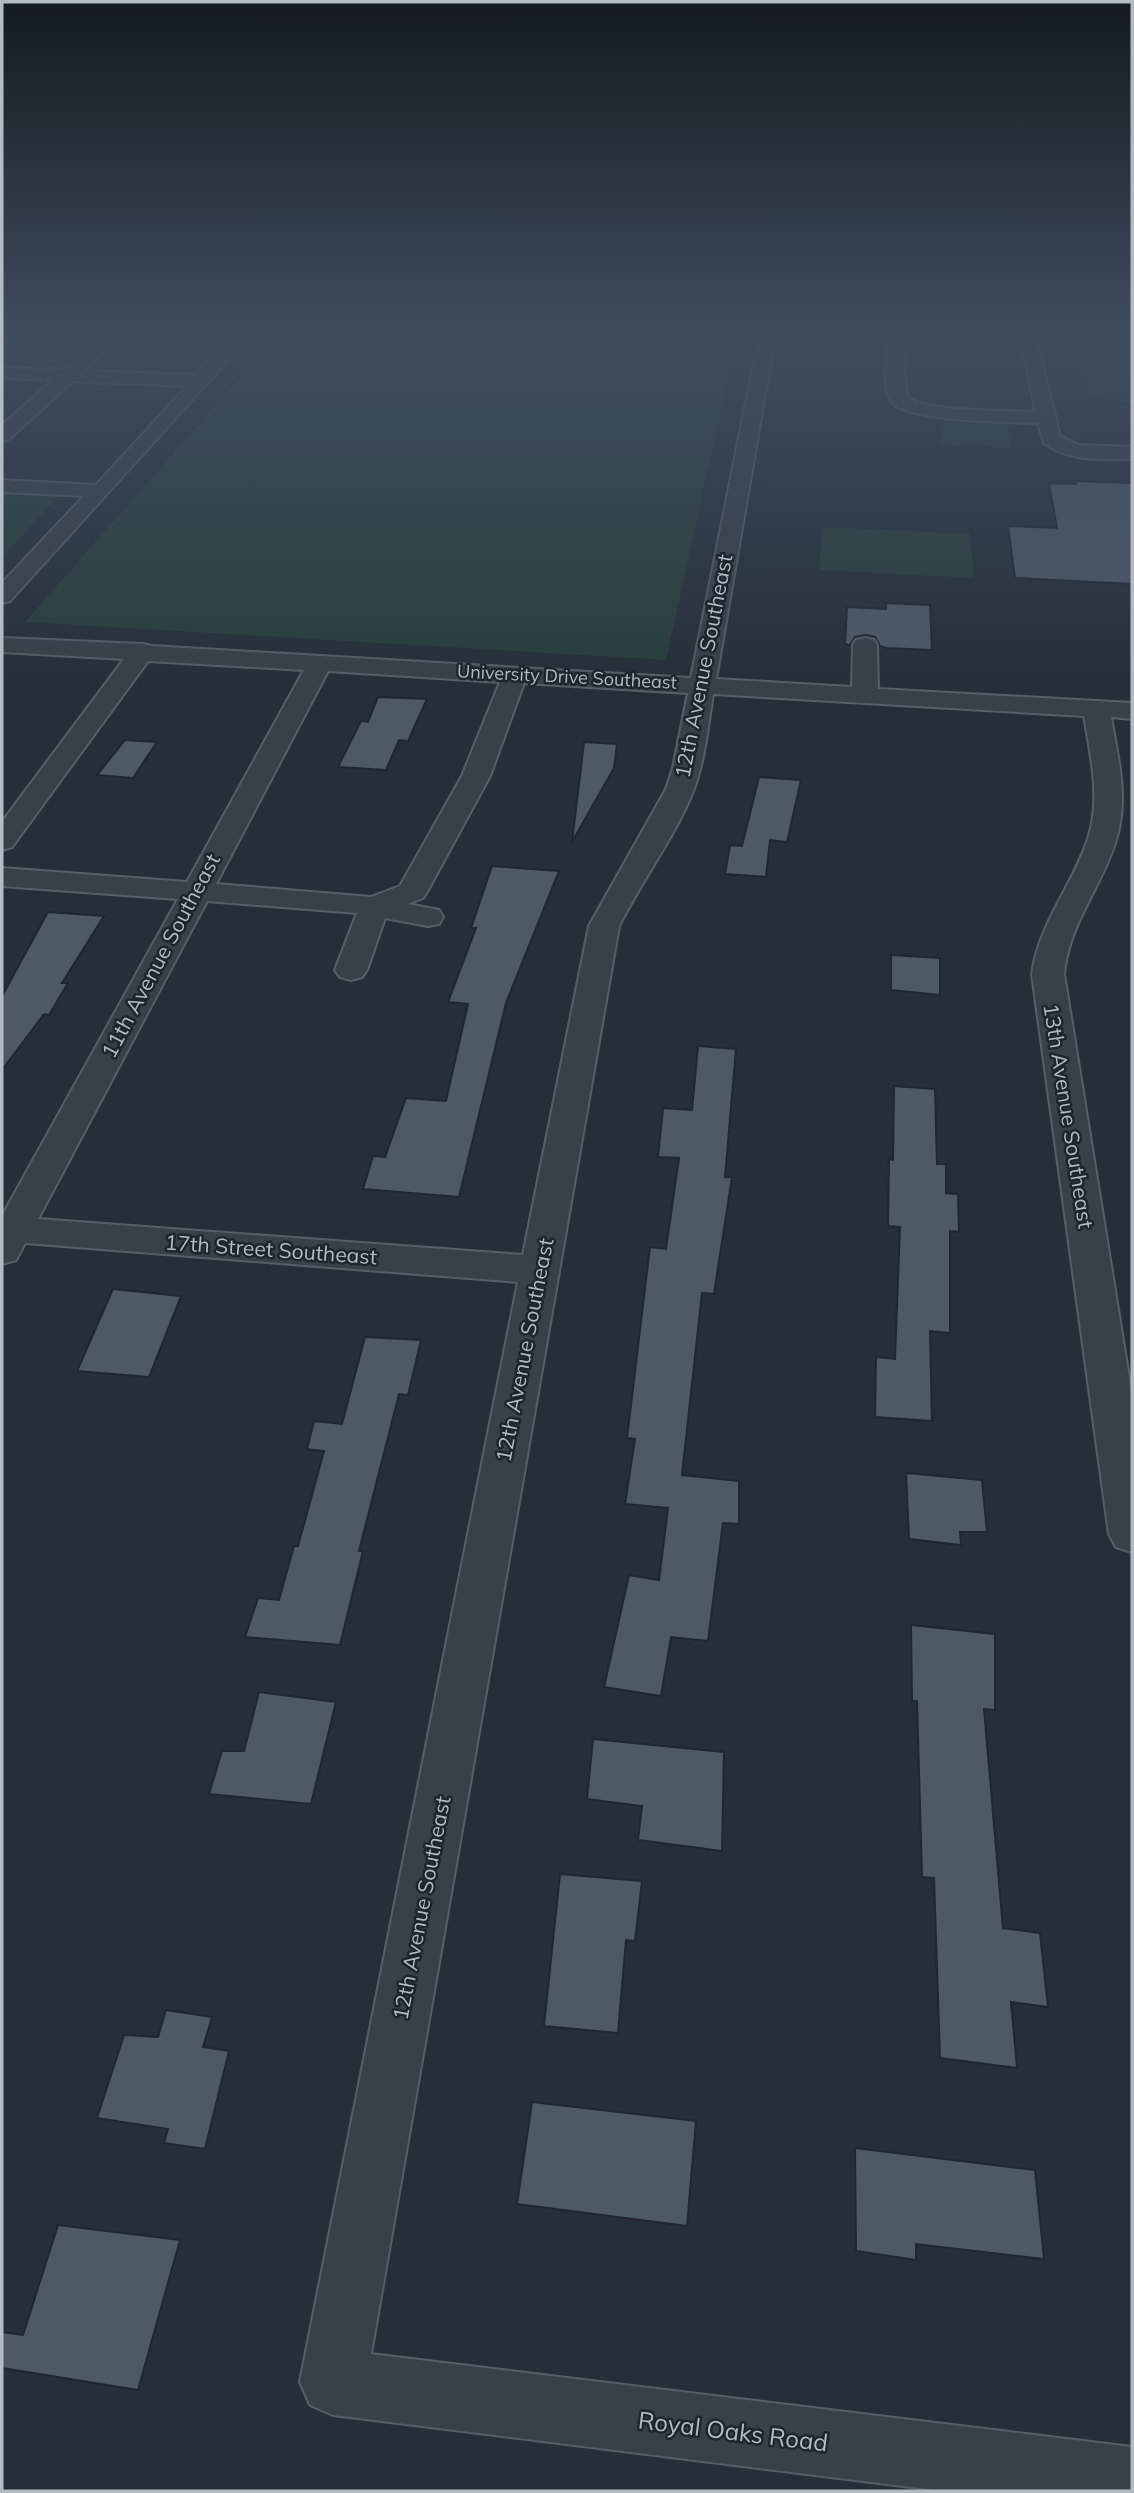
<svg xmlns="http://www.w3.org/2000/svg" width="1134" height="2493" font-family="Mulish,sans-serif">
<rect width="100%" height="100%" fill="#252f39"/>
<path fill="#293d3c" d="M275,337H737L666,660L25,622Z
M1080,349L1132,351V402L1104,400L1091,396Z
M940,422L1007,425L1010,447L942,444Z
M2,490L61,493L2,558Z
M822,527L970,534L974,578L819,570Z"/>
<path fill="#4d5965" stroke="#1f2730" stroke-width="2" d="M1075,481L1132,483V584L1015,578L1008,526L1057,528L1049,483L1076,484Z
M886,603L930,605L932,650L886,648L880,646L875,637L866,635L855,637L850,645L845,644L847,607L886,609Z
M378,697L427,699L408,741L399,740L386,770L338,767L361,721L368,722Z
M125,740L157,742L133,778L97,775Z
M584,742L617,744L614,768L572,842Z
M759,777L801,780L787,842L770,840L766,877L725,874L730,845L742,846Z
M492,866L559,871L506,1003L459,1197L363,1189L373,1156L385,1157L406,1098L446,1101L468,1004L448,1002L476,928H471Z
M48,912L104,916L62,983H68L49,1015L44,1014L2,1070V996Z
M891,955L940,958V995L891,990Z
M698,1046L736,1049L725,1177H732L714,1294L702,1293L682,1475L739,1481V1524L723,1523L708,1641L671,1637L661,1696L604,1687L629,1575L659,1580L668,1508L625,1504L635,1439L627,1438L650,1247L666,1249L679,1158L658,1157L663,1108L692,1110Z
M894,1086L935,1089L937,1164H946V1193L958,1194L959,1232L950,1231V1333L930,1331L932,1421L875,1417L876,1357L895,1359L900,1227L888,1226L889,1159L893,1160Z
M113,1289L181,1296L149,1377L77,1371Z
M365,1337L421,1340L408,1395L399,1394L359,1551H363L340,1645L245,1637L258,1598L279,1600L294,1546H298L324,1451L307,1449L314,1421L342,1424Z
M906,1473L982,1480L987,1532H960L961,1545L909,1539Z
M911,1625L995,1634V1710L984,1709L1003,1928L1040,1933L1048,2007L1011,2002L1017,2068L940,2058L934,1878L922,1877L917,1701H912Z
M259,1692L336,1702L311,1804L209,1794L222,1751H244Z
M593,1739L724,1752L722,1851L638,1840L642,1806L587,1799Z
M560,1874L642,1881L635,1941L626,1940L618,2033L544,2026Z
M166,2010L212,2017L203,2047L229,2051L205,2149L164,2143L168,2129L97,2118L124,2035L158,2037Z
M532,2102L696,2121L687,2226L517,2204Z
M855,2148L1035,2170L1044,2259L916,2244V2260L856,2251Z
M58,2225L180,2240L138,2390L2,2368V2332L23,2335Z"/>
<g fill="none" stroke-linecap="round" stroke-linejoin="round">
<g stroke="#565e67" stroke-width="4">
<path id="minor" d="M102,337H120L84,371L196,375L232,337H249L10,601L2,603V583L84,496L2,492V480L96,485L187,386L73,381L9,439L2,441V425L53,380L2,378V368L64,370Z
M759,337H775L716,679L852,687L853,645L856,640L865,638L874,640L877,645L878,689L1132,703V719L1111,717C1118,758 1129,799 1116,840C1102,887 1069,923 1064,974L1132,1396V1552L1116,1547L1109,1534L1032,974C1039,923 1072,887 1088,839C1101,799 1091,757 1084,716L713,694C708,726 705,759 694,789C675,837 642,880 619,926L371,2354L1132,2447V2491H943L333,2415L310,2405L300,2382L518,1282L25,1243L16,1260L2,1264V1216L178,899L2,886V868L187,882L304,670L148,661L12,847L2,850V822L124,659L2,652V638L143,644L152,646L691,678ZM328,671L500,682L462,776L400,886L371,897L216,884ZM524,683L688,693L673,768L666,789L589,926L523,1255L38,1219L207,901L357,913L335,970L340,977L351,980L362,977L367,970L385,918L428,926L439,924L443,917L439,910L408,904L423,898L427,892L490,776Z
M889,337H905V380L908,398C935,413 1003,410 1036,412L1020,337H1036L1060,436L1079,445L1132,447V459C1102,459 1070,462 1044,443L1038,423C1012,422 903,422 891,401C881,385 887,355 889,337Z"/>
</g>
<use href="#minor" fill="#384049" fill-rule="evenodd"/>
</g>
<linearGradient id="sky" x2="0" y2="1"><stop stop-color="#141a1f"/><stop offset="0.49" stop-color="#404d5f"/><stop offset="1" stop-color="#404d5f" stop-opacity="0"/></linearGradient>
<rect width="1134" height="686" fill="url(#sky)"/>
<g text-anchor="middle" stroke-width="5" stroke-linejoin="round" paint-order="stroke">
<g font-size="18" fill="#b3bbc5" stroke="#1d252e">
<text transform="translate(567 677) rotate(3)" y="6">University Drive Southeast</text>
</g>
<g font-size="21" fill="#b3bbc5" stroke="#1d252e">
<text transform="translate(704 666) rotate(-79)" y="7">12th Avenue Southeast</text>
<text transform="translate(161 956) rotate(-62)" y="7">11th Avenue Southeast</text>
<text transform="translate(1068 1116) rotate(81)" y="7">13th Avenue Southeast</text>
<text transform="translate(271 1250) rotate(4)" y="7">17th Street Southeast</text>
<text transform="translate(525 1350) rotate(-79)" y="7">12th Avenue Southeast</text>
<text transform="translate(422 1908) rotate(-79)" y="7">12th Avenue Southeast</text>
</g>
<g font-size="24" fill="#b3bbc5" stroke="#1d252e">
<text transform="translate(733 2432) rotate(7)" y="8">Royal Oaks Road</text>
</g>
</g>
<rect width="1134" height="2493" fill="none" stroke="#b3bbc5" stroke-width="7"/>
</svg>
